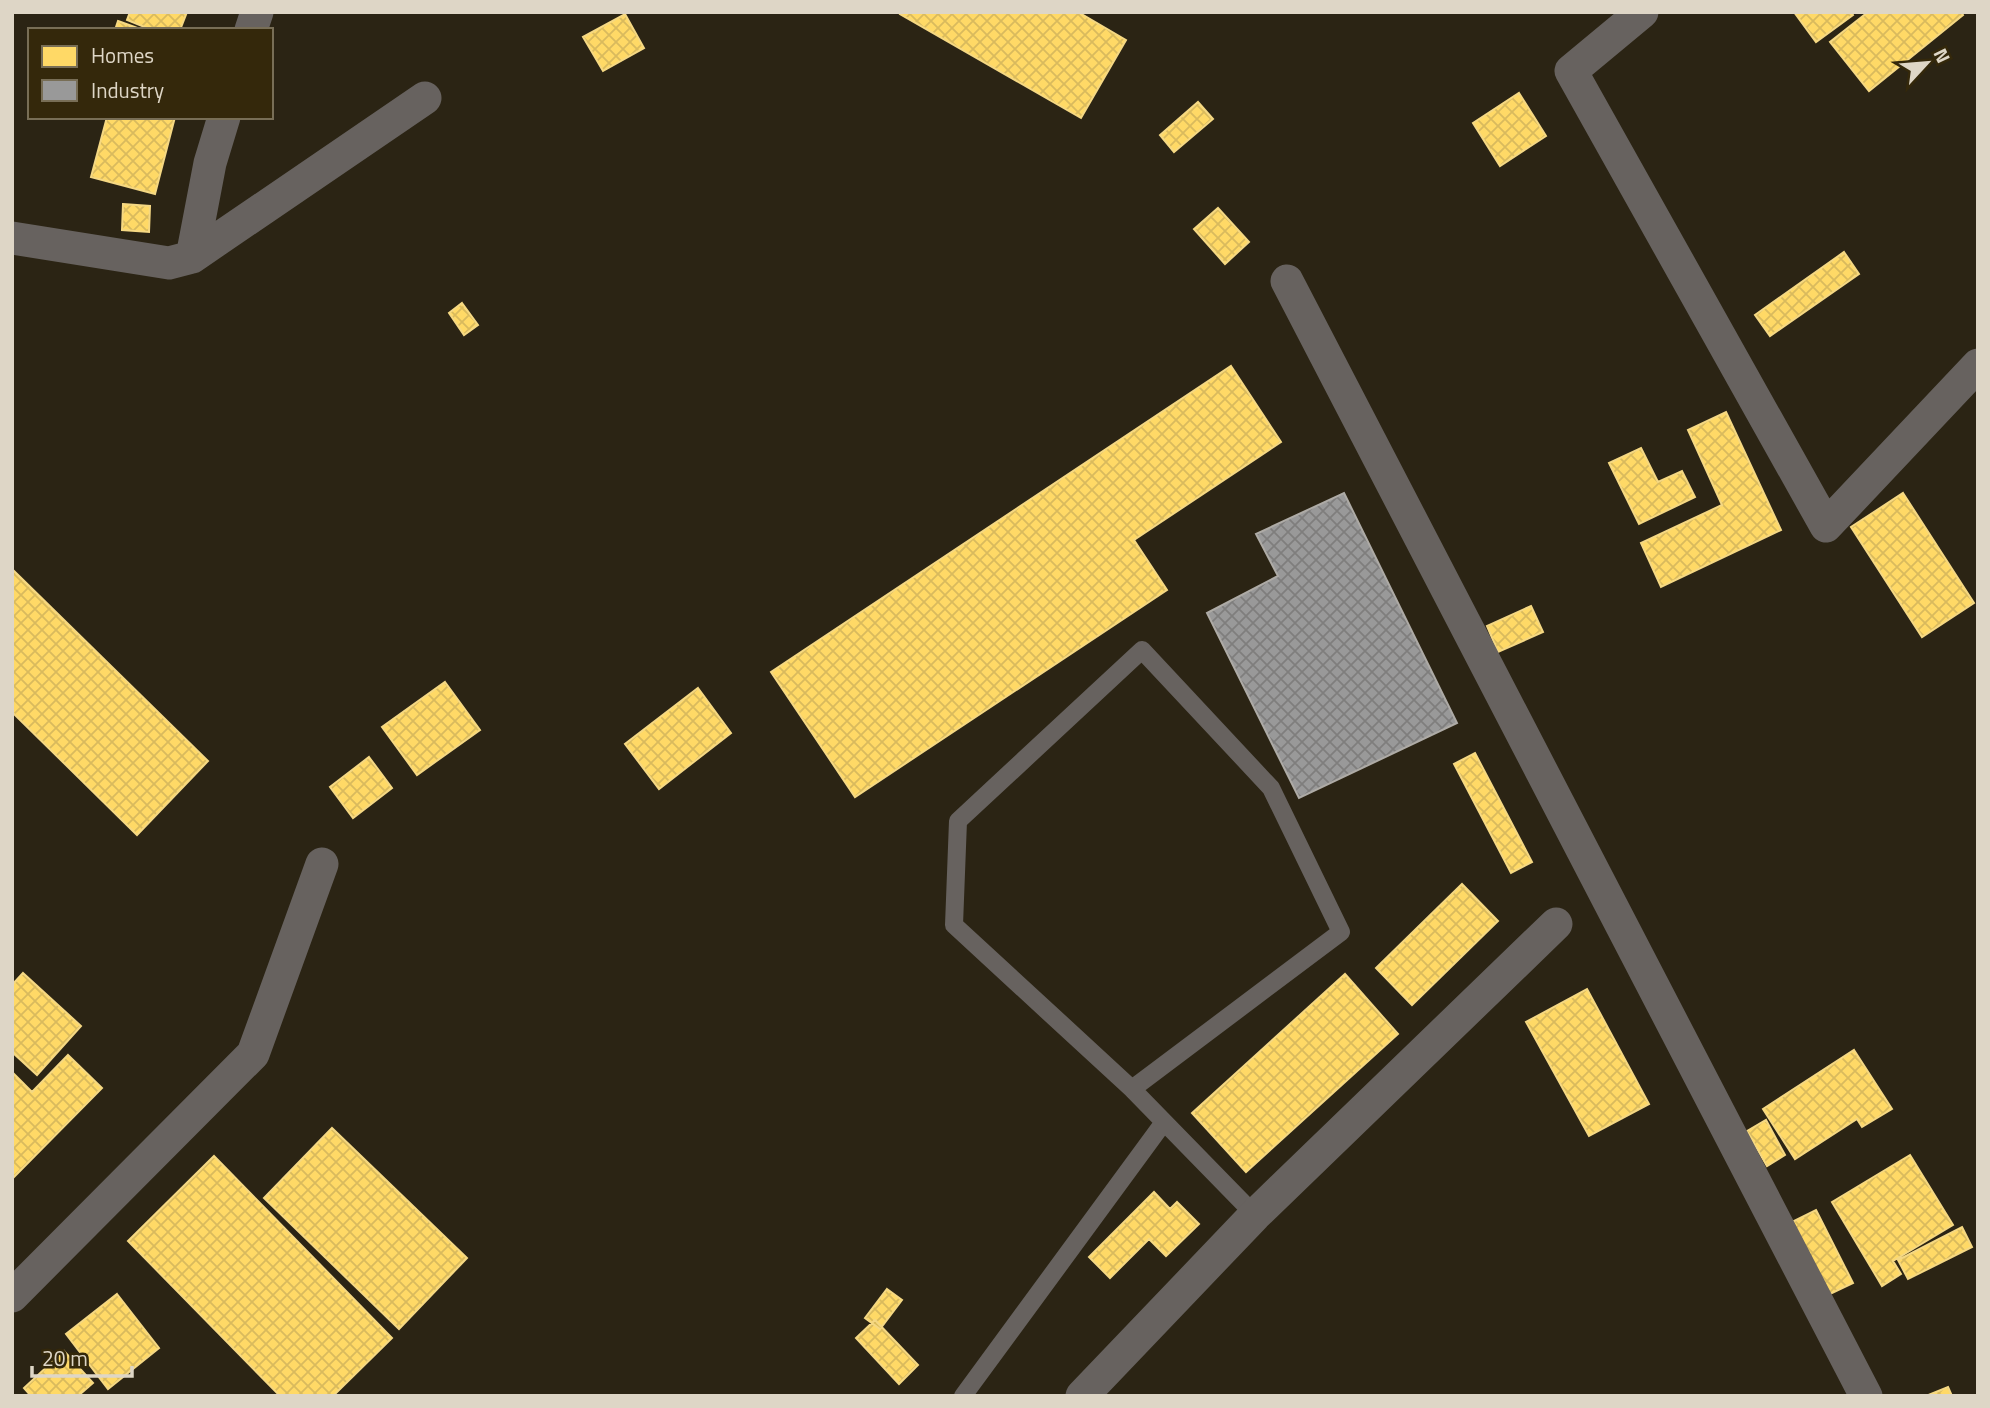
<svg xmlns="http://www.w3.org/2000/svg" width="1990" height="1408" font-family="'Titillium Web',sans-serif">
<defs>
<pattern id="homes-cross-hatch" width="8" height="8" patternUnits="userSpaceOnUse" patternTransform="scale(1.75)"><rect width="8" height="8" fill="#ffd966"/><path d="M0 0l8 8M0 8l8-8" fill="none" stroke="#d9ba5d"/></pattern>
<pattern id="industry-cross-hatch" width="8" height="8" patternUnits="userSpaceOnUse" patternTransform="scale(1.75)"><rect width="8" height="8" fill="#999"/><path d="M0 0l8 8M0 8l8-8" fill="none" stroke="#7f7e7d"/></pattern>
</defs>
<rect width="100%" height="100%" fill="#2b2414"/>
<path fill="url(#homes-cross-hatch)" stroke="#f5d883" stroke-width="2" d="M130,12H187L180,30H152L127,20Z
M901,12H1078L1126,40L1081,118L900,14Z
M1794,12H1851L1853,15L1816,42Z
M1868,12H1961L1963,15L1869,91L1830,42Z
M625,14L644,48L603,71L583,37Z
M118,21L143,30H115Z
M1519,93L1546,136L1500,166L1473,123Z
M1198,102L1213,119L1174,152L1160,135Z
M107,117H175L155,194L91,177Z
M123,204L150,206L149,232L122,230Z
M1218,208L1249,242L1225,264L1194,229Z
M1844,252L1859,274L1770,336L1755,315Z
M462,303L478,325L464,335L449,313Z
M1231,366L1281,442L1134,540L1167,590L855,797L771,672Z
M1726,412L1781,530L1661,587L1641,543L1722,505L1688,430Z
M1641,448L1658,482L1682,471L1695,497L1639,524L1609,463Z
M1903,493L1974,603L1922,637L1851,527Z
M12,569L208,761L137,835L12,712Z
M1531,606L1543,632L1498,652L1487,626Z
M445,682L480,730L417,775L382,727Z
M698,688L731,733L659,789L625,744Z
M1475,753L1532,862L1511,873L1454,764Z
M369,757L392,788L353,818L330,787Z
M1462,884L1498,921L1412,1005L1376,968Z
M23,973L81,1026L37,1075L12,1052V985Z
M1345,974L1398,1034L1246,1172L1192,1113Z
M1587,989L1649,1104L1589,1136L1526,1022Z
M1854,1050L1892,1109L1862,1127L1857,1119L1795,1159L1763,1109Z
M68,1055L102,1088L12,1179V1072L32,1092Z
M1766,1120L1785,1155L1767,1166L1747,1131Z
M332,1128L467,1258L399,1329L264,1198Z
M1910,1155L1953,1225L1893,1261L1901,1274L1882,1286L1832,1202Z
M214,1156L392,1338L333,1396H280L128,1241Z
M1154,1192L1170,1209L1177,1202L1199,1224L1166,1256L1149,1239L1110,1278L1089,1257Z
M1816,1210L1853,1283L1828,1295L1790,1223Z
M1962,1227L1972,1247L1908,1279L1898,1260Z
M887,1289L902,1300L880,1329L865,1318Z
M117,1294L159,1348L108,1389L66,1334Z
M875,1320L918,1365L899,1384L856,1338Z
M64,1351L93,1383L78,1396H31L24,1388Z
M1948,1387L1952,1396H1926Z"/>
<path fill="url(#industry-cross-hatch)" stroke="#aeaba6" stroke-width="2" d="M1344,493L1457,723L1299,798L1207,613L1278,576L1256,534Z"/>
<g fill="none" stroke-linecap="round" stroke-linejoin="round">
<path stroke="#67625f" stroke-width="18" d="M1132,1089L1341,932L1271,788L1142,650L958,821L954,925L1132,1089L1255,1215
M963,1396L1164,1122"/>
<path stroke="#67625f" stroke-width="33" d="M1642,12L1571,71L1826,526L1978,365
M251,30L257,12
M12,238L169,263L192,257L425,98
M192,257L210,163L224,117
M1287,281L1866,1396
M12,1296L253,1054L322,864
M1082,1396L1255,1215L1556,924"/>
</g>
<rect width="1990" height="1408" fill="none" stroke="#ded6c6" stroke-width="28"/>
<rect x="28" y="28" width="245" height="91" fill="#34280b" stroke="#786e56" stroke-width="2"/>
<rect x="42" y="46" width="35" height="21" fill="#ffd966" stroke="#786e56" stroke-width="2"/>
<text x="91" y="63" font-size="21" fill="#ded6c6">Homes</text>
<rect x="42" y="80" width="35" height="21" fill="#999999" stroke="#786e56" stroke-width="2"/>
<text x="91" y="98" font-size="21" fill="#ded6c6">Industry</text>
<g transform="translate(1927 63) rotate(64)" stroke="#34280b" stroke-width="5" paint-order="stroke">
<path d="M0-5L12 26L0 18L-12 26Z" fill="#ded6c6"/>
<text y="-10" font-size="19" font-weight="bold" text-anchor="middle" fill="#ded6c6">N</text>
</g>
<path d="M32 1366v10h100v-10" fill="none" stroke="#ded6c6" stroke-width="3.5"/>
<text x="42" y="1366" font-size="21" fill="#ded6c6" stroke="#34280b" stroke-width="5" paint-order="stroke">20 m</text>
</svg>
